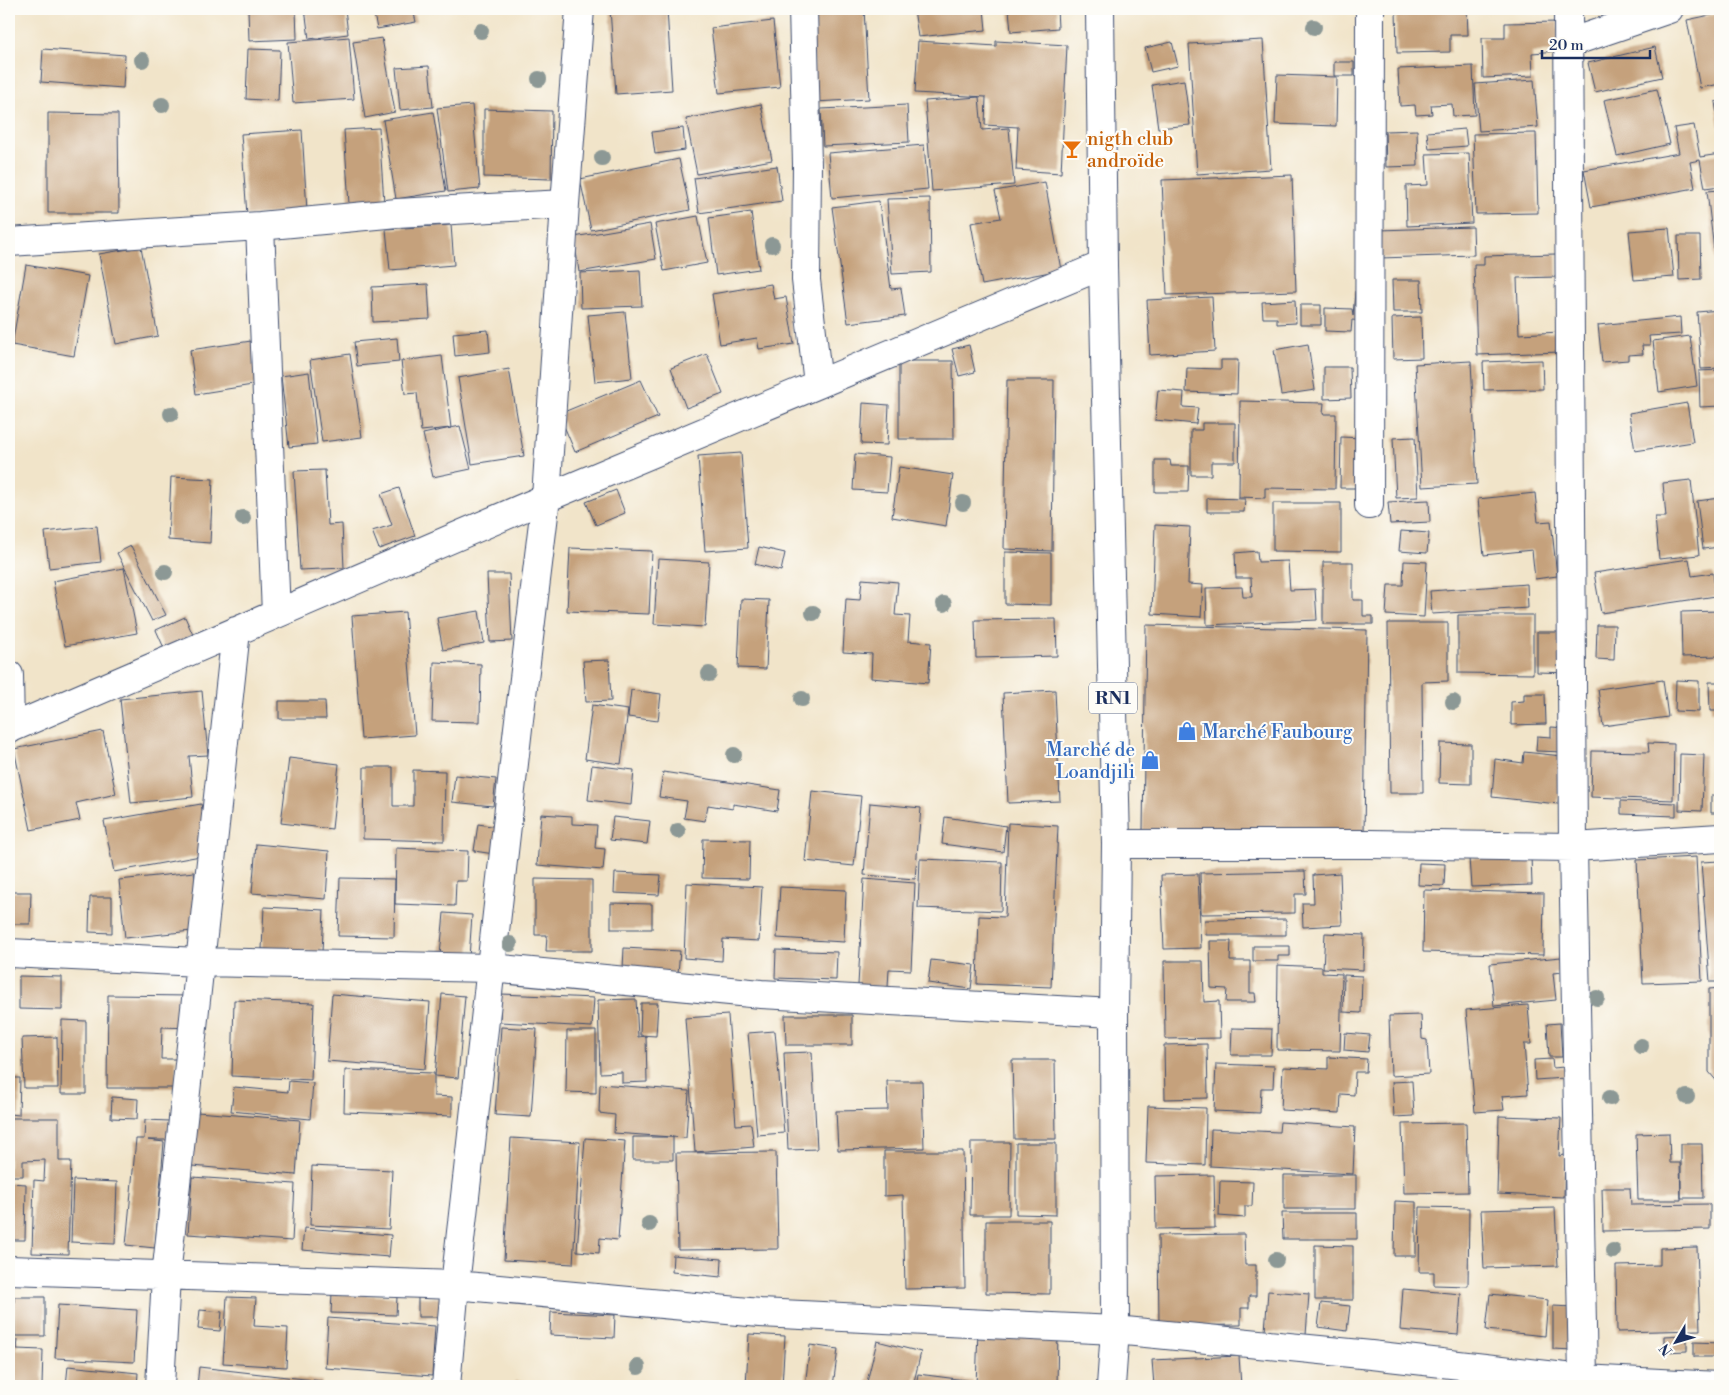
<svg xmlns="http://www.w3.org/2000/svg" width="1729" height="1395" font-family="'Libre Bodoni',serif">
<rect width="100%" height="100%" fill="#fdfcf7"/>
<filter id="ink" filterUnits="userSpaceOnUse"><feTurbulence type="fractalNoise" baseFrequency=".02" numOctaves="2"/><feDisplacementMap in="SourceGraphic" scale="10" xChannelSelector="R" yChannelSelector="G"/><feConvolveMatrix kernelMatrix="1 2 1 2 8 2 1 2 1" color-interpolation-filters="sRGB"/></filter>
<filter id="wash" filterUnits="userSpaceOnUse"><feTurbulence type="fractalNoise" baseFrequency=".0096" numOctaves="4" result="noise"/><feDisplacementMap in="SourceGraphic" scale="20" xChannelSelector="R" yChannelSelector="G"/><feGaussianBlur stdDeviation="1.12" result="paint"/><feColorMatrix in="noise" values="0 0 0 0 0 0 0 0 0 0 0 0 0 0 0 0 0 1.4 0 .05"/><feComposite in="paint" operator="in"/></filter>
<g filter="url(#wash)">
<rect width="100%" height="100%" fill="#f1e4c9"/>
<g id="blocks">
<path fill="#c5a17b" d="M248,9H296L297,39L249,41Z
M305,9H345L348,34L309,39Z
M373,9H413L416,22L377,29Z
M610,9H667L672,90L616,94Z
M811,9H864L869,99L815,102Z
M914,9H984L986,30L918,37Z
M1009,9H1057L1058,28L1011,32Z
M1396,9H1467L1468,35H1450V52L1397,53Z
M1720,13V84L1700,88L1687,20Z
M773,21L780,87L719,93L711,28Z
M1558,22V51L1532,53L1533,76L1483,78L1482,38H1505V23Z
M349,37L354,99L293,103L288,42Z
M382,38L395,112L365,118L353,42Z
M1263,40L1271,169L1197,174L1189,44Z
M918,41L996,46V41L1067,45L1061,173L1016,170L1018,127L985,125L986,97L915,93Z
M1172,42L1178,66L1151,72L1145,48Z
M1655,47L1662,77L1595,92L1588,63Z
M43,49L125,55L123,88L41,82Z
M248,49L280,50L278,101L246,99Z
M1334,62H1354V76H1334Z
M429,66L433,107L400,110L396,68Z
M1473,66L1475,115L1453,116L1452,104L1431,105L1432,114L1416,115L1415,105L1400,106L1398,69Z
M1277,75L1337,77L1336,126L1275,124Z
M1184,80L1190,125L1158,128L1152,85Z
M1534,80L1538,127L1479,131L1475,84Z
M1657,89L1670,144L1617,156L1604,100Z
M979,97L982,130L1009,128L1014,185L932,191L925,101Z
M1720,101V126H1719L1715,102Z
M761,104L772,160L697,174L686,119Z
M472,105L480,189L448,192L437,108Z
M907,105L909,142L823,146L821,109Z
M484,109L552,111L551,179L484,177Z
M433,112L446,191L396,199L383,120Z
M48,113L118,114L119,213H48Z
M1694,125L1700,157L1720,154V186L1705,188L1700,160L1690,162L1695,188L1591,207L1584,170L1679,153L1674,128Z
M379,128L384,203L349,204L344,130Z
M683,128L685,150L655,154L652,132Z
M1465,129L1467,146L1429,149L1427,132Z
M302,130L307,211L247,215L241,134Z
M1417,130L1418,166L1386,167L1385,131Z
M1536,133L1538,213L1476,214L1473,134Z
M924,145L928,189L832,198L828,153Z
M1469,153L1472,223L1407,226L1406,186L1428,185L1426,154Z
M679,159L690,210L591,230L580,179Z
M777,166L782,201L699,213L694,178Z
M1292,175L1296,291L1167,295L1162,180Z
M1045,182L1061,270L982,285L971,223L1001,218L995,191Z
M1720,190V276H1717L1707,191Z
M930,198L931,272L892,274L887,199Z
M879,201L891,289L901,288L905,316L848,323L832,207Z
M751,212L759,269L716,275L709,218Z
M698,216L707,263L664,271L655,224Z
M650,224L656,259L579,272L574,237Z
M451,225L454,265L390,270L386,229Z
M1473,227L1474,255L1380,258L1379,230Z
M1669,228L1674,277L1634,280L1629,231Z
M1678,236H1700L1701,279L1679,280Z
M141,247L158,336L116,344L99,254Z
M1556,254L1557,277L1517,278L1519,334L1561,332V352L1477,355L1474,265H1484V256Z
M26,265L88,276L74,356L12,345Z
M640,270L642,306L581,308L580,273Z
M1392,280H1421L1422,312H1393Z
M428,284L430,319L373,322L372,287Z
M771,284L774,299L786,297L794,344L759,349L757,338L720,344L712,294Z
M1355,291H1364L1362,321L1352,320L1351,332L1325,331V308L1352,309L1353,316Z
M1212,297L1215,351L1150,355L1147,300Z
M1295,300L1296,323L1277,324V318H1263L1262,302Z
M1300,305H1321V325H1300Z
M1720,310V368L1701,369L1697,312Z
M625,312L632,378L595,382L588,315Z
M1421,317L1422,358L1393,359L1392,318Z
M1680,317L1681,334L1649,336L1650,345H1642L1643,354L1628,355V360L1602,362L1598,325Z
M488,330L490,352L455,356L453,333Z
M1690,336L1697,386L1659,392L1653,341Z
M397,338L399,362L357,366L354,342Z
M258,340L265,383L196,394L190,350Z
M1308,344L1315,390L1281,395L1274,350Z
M969,345L975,372L959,376L952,349Z
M350,354L362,437L322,442L310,360Z
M707,354L723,394L686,408L671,368Z
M442,356L451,428L421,431L417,393L405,394L401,361Z
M1221,360H1238L1237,394L1186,392L1187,368L1221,369Z
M1542,360L1543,389L1484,390L1483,362Z
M899,361H953L954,439H899Z
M1471,361L1477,484L1422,487L1415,364Z
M1324,367H1350L1351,398L1324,399Z
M509,369L524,456L472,464L458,378Z
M1720,370V406L1700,407L1699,371Z
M309,372L317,444L289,447L281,376Z
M641,380L658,417L575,452L559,414Z
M1007,380H1054L1052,551L1004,549Z
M1158,390L1184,392L1183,407L1198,408L1196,424L1155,420Z
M1240,401L1324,403L1323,414H1336L1335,489L1265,488V498L1239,497Z
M863,403L889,405L887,445L861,444Z
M1687,403L1693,442L1635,451L1629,413Z
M1202,423H1235V462H1211V475H1191V430H1202Z
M460,426L471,469L433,477L423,434Z
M1341,437L1362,438V488H1340Z
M1415,437L1418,497L1396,498L1393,438Z
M741,453L748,548L705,551L698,456Z
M855,454L890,457L887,492L853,490Z
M1155,460H1170L1171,466H1189L1188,492H1155Z
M899,467L953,475L946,526L892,517Z
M325,470L328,525L342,524L344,568L300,570L294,471Z
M171,477L213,479L210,543L168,540Z
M1691,480L1699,555L1659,559L1655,517H1666L1663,483Z
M399,488L415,536L379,549L372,531L392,525L381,494Z
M616,490L625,513L596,525L586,502Z
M1535,493L1538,522L1551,521L1557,576L1535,579L1532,550L1484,555L1478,499Z
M1207,498L1245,499L1244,512H1207Z
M1720,498V547L1703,549L1697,501Z
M1429,500L1430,522L1390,524L1388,502Z
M1273,503H1341V552L1273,551Z
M1155,525L1190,527L1188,584L1203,585L1201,617L1152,614Z
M97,526L101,562L49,568L45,532Z
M1401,531L1429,533L1427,553L1399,551Z
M131,546L166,615L152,621L117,553Z
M759,547L785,553L781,571L755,564Z
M570,548L652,551L649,614L567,611Z
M1257,551L1258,562L1288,561L1290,590L1315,589L1317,620L1207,625L1206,588L1242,587L1243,597H1252L1251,578H1236L1235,553Z
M1005,552L1051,553V605L1005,604Z
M658,559L709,562L705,627L654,624Z
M1689,559L1692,576L1713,573L1716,596L1601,613L1594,573Z
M1404,561L1427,562L1424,617L1386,615L1388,585H1403Z
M1323,562H1353V600H1363V616H1373V624H1323Z
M124,568L137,633L65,646L53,581Z
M487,574H509L512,641L490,642Z
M862,579L898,582L895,615L910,616L908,641L931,643L928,683L871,678L872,654L843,652L846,599L860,600Z
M1527,584L1528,608L1432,614L1430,591Z
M741,599L769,600L766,669L738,668Z
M479,611L484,643L443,650L437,618Z
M1720,611V656L1682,657L1681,612Z
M405,612L415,735L361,739L352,616Z
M1458,615H1533V674L1458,673Z
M185,617L193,635L164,648L156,630Z
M1056,619L1057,656L976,658L975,620Z
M1388,623H1448V681L1422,682L1423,793H1390Z
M1146,625L1367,630L1364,835L1143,830Z
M1597,625H1615L1614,660L1596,659Z
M1537,632H1571V673L1537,672Z
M609,660L611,701L586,702L583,661Z
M434,662L481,664L480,722L432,721Z
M1663,680L1668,717L1603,726L1598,689Z
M1676,680L1699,681V712L1675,711Z
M1709,682H1720V711H1710Z
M631,690L661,694L658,721L628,717Z
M1055,690L1060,801L1008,803L1003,693Z
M202,691L208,755L189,756L193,797L131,803L120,699Z
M1524,694H1545L1546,724L1511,725V702L1524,701Z
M279,701H325L326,719H279Z
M592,705L628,710L621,764L585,759Z
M1551,727L1565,728L1564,752L1536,751L1537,736L1551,737Z
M103,731L116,794L76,803L80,820L31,830L14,749Z
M1440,743L1471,744V784L1439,783Z
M1648,743L1674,744L1673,800L1591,797L1592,751L1649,752Z
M1524,752L1562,756L1558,804L1492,797L1495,759L1523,763Z
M1680,754L1704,755L1702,811L1679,810Z
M289,758L339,764L332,829L281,823Z
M592,765L634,770L631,805L588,800Z
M364,767H393V806H413V770L445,771L444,841L363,839Z
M663,772L780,790L777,811L733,804V809L708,805L705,821L684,818L687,801L659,797Z
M455,775L496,779L493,806L452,802Z
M812,791L861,796L854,866L805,861Z
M1711,796H1720V813H1711Z
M1621,801L1676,803V816L1621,814Z
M870,803L921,808L915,879L864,875Z
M201,804L211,854L114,872L104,821Z
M541,814L572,816V824L597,825L595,848L605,849L603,870L537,865Z
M613,817L650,821L647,844L610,840Z
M945,817L1006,826L1003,852L942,844Z
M1008,823L1058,826L1051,987L977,984L979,916L1005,917Z
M478,824L498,827L494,854L474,851Z
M703,839L750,840L749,879L702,878Z
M256,844L329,851L326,899L252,893Z
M396,848L468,851L467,881H456L455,906L395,904Z
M1531,856L1532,885L1471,887L1469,858Z
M1696,857L1702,981L1643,983L1637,860Z
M920,859L1002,862L1001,911L918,908Z
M1720,861V982H1710L1701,862Z
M1419,863L1445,864L1444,886L1418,885Z
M1305,871L1306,894H1295V913L1201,914L1200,873Z
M194,872L201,930L125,938L119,880Z
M615,873L661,875L659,895L614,893Z
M1340,873L1342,925L1303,927L1302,903H1314L1313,875Z
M1198,874L1201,948L1164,949L1161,875Z
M340,878L395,879L394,937L338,936Z
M535,879L592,880V951H546L547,935H535Z
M864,879L915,883L911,970L889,969L888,987L858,985Z
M687,883L762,887L759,941L723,939L722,961L684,958Z
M780,887L846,890L844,942L777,938Z
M1424,890L1544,893L1543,955L1423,952Z
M9,892H31L30,924H10Z
M90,897H112V933L89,932Z
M611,903L652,904V929H611Z
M264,907L324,910L322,952L262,949Z
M444,913L472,915L469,958L440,955Z
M1286,919V935H1206L1205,920Z
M1325,933L1364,935L1363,970L1323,968Z
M1210,941H1231L1230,961H1250V993H1255L1256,1002H1226L1227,989L1211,988Z
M1253,946H1290V956H1278V961H1253Z
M624,948L680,951L678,973L623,969Z
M776,950L837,952L836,980L775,978Z
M1561,957L1563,972L1553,973L1556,1000L1494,1006L1490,964Z
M931,960L974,965L971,989L928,983Z
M1164,961H1203L1204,1002L1219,1001L1220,1038L1165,1039Z
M1278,965L1322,967V973L1342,974L1340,1051L1277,1050Z
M1344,975L1362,976L1361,1013L1343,1012Z
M19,976L62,977V1010L19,1009Z
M1720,988V1085L1709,1072V989Z
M332,994L430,1002L425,1069L327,1061Z
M442,994L465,996L458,1078L435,1076Z
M501,994L594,998L592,1027L500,1022Z
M108,995L191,996V1028L162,1027L161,1059H176V1088H107Z
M636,999L638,1037L646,1036L647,1082L622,1083V1072L600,1073L598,1000Z
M234,1000L314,1003L311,1080L232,1076Z
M641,1003H658L656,1036L640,1035Z
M1528,1005L1531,1044H1524L1528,1094L1502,1096L1504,1110L1475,1112L1466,1010Z
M728,1015L736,1125L751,1124L754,1147L695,1152L685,1018Z
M785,1015H852V1045H786Z
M1421,1015L1422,1039L1427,1040L1429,1074L1391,1076L1389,1016Z
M62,1020L86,1021V1094H61Z
M1560,1023L1562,1057H1549L1547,1024Z
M501,1027L537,1029L531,1117L495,1115Z
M1232,1028L1272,1029L1271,1055H1231Z
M567,1031H596V1093L566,1092Z
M775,1031L784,1133L757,1135L748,1033Z
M1345,1033L1370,1035L1368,1052L1344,1050Z
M57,1037L58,1088H24L22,1038Z
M1207,1044L1208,1098L1165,1099L1164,1045Z
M812,1052L817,1149L788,1150L784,1053Z
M1328,1057L1367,1059L1366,1072H1355L1354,1095L1341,1094L1340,1113L1281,1110L1283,1067L1328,1069Z
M1552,1059L1553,1068L1564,1067L1565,1078L1535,1080L1534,1060Z
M1012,1060H1055L1056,1139H1014Z
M1216,1064L1274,1066L1273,1088H1261L1260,1113L1214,1111Z
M345,1070L434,1073V1096L452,1097V1116L344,1112Z
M9,1078H20L19,1115L9,1114Z
M289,1081L313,1083L310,1119L231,1111L234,1087L288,1092Z
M887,1081H922L924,1148L838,1150L836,1111L888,1110Z
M1412,1081L1414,1116L1394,1117L1392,1082Z
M600,1084L689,1091L686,1138L614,1133L615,1115L599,1113Z
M112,1097L138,1099L137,1119L111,1118Z
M1148,1106L1206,1108L1205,1165L1146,1163Z
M197,1112L300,1120L296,1175L192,1166Z
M1499,1116L1561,1118L1559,1156L1565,1155L1564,1197L1497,1194Z
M9,1118H59V1161H71L68,1254L32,1253L34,1180L44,1181L45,1160L23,1161V1176H9Z
M145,1120L169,1121L168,1140H148L164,1142L155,1248L126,1245L136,1139H144Z
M1280,1122L1355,1127L1353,1174L1210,1166L1211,1129L1279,1132Z
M1466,1123L1468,1192L1404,1193L1402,1124Z
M1669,1133L1670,1163H1680L1681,1200H1638L1636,1134Z
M633,1137H673V1160H633Z
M511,1138L580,1142L573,1264L504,1260Z
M585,1138L625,1141L618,1240L600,1238L599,1253L577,1251Z
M971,1142H1010L1009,1215H970Z
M1016,1143H1056V1215L1016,1214Z
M1681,1144H1702L1703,1198H1681Z
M884,1151H963L965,1288L905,1289L903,1195L884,1196Z
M776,1152L778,1249L678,1250L676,1153Z
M312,1166L392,1170L389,1229L310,1225Z
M1214,1175L1215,1228L1156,1229L1155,1176Z
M1284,1175H1356V1209H1284Z
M192,1177L295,1184L292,1241L188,1234Z
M73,1180L117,1182L115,1244L71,1242Z
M1220,1181L1253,1182L1252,1206H1245V1218L1219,1216Z
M9,1183L26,1184L25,1240H9Z
M1602,1188H1630L1631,1205L1710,1204V1229L1603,1231Z
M1395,1201L1416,1202V1256H1394Z
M1420,1207L1469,1208L1468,1286L1434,1285V1272H1419Z
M1555,1208L1558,1266L1484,1268L1481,1210Z
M1282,1213H1357V1239H1283Z
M986,1221H1050V1294L986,1293Z
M304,1228L391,1235L389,1257L302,1250Z
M1244,1234L1245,1265H1256V1296H1249V1308H1241V1325L1159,1326L1158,1235Z
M1315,1245L1353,1246V1300H1315Z
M1697,1247L1700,1330L1617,1332L1616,1266L1660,1265V1248Z
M673,1255L722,1259L721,1277L672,1272Z
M1403,1289L1461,1294L1458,1335L1400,1330Z
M1268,1291L1309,1294L1306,1335L1265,1331Z
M332,1293L397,1297L396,1315L331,1313Z
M1490,1294L1548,1300L1545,1336L1486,1330Z
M14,1297H45V1336H15Z
M227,1297L256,1298L254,1326L288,1328L286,1367L223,1363Z
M418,1297L446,1298V1317H418Z
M1321,1303L1350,1306L1347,1331L1318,1327Z
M58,1305L137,1310L134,1362L55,1358Z
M1553,1306L1573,1307V1350L1553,1349Z
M200,1310L222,1312L220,1331L198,1329Z
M551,1312L615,1315L614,1338L550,1335Z
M328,1318L435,1326L432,1376L325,1368Z
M978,1330L1058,1332L1057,1386H976Z
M749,1334L785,1336L782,1386H746Z
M1687,1335V1351L1664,1352V1336Z
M9,1340H18L17,1349L43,1350L42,1386H9Z
M877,1341L921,1352L913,1386H866Z
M1694,1342L1720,1343V1357H1694Z
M810,1345L838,1349L833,1386H805Z
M1239,1356L1241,1386H1154L1152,1360Z
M68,1366L138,1373L137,1386H66Z
M199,1367L322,1381L321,1386H197Z
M918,1374L973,1381L972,1386H916Z
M515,1381L550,1384V1386H514Z"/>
</g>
</g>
<g filter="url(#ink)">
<use href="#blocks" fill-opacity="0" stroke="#3b4a6e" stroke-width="1"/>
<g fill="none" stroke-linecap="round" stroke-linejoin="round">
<g stroke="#3b4a6e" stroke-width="30">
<path id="minor" d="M803,9L807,164L806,280L818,384
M1568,9L1573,847L1583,1379
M1569,43L1669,9
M260,226L276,614
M9,242L260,226L397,213L565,204
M1369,505L1370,9
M9,675L10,729
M9,729L546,498L1103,265
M1116,844H1370L1573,847L1720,838
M9,953L199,962L491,968L761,994L1114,1013
M9,1270L455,1285L760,1313L1115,1330L1371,1355L1583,1379L1718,1386
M160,1386L166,1276L236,631
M446,1386L455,1285L518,728L546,498L565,204L580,9"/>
</g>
<g stroke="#3b4a6e" stroke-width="30">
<path id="highway" d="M1100,9L1103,265L1116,844L1114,1013L1115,1330L1111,1386"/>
</g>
<use href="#minor" stroke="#fff" stroke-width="28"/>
<use href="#highway" stroke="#fff" stroke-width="28"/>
</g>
<g fill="#8c9895">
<circle cx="1314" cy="27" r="8"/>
<circle cx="481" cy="31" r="8"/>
<circle cx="142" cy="60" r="8"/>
<circle cx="539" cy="79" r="8"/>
<circle cx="162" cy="105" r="8"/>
<circle cx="602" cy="158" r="8"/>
<circle cx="772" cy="245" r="8"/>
<circle cx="171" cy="414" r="8"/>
<circle cx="963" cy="503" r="8"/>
<circle cx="243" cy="518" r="8"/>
<circle cx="165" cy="572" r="8"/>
<circle cx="944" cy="604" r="8"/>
<circle cx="813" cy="613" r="8"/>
<circle cx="709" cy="674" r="8"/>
<circle cx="802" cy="699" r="8"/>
<circle cx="1453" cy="702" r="8"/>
<circle cx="734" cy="755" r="8"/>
<circle cx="678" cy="831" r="8"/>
<circle cx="510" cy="944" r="8"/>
<circle cx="1597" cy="998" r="8"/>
<circle cx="1641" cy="1046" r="8"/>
<circle cx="1687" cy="1097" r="8"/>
<circle cx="1610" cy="1098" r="8"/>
<circle cx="649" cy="1224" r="8"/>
<circle cx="1613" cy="1251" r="8"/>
<circle cx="1276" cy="1260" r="8"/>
<circle cx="638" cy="1367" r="8"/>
</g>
</g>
<defs>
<g id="bar-bare" transform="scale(1.5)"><path d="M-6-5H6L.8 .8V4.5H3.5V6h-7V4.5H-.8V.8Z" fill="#e8710a" stroke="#fdfcf7" stroke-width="2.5" paint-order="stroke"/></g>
<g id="shop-bare" transform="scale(1.5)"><path d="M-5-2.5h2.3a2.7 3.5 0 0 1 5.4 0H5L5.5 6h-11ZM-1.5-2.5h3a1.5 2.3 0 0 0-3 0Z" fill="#3f7fe0" stroke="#fdfcf7" stroke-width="2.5" paint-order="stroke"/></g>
</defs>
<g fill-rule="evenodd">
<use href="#bar-bare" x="1072" y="149"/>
<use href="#shop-bare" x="1187" y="731"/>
<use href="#shop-bare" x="1150" y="760"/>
</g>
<g text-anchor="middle" stroke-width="4" stroke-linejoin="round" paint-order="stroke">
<rect fill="#fdfcf7" stroke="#5f6c8c" stroke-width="1" x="1089" y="682.5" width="48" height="31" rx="4"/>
<g font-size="18" font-weight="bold" fill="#1b2f5e">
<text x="1113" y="704">RN1</text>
</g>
<g font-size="19" fill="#c56008" stroke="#fdfcf7" text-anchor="start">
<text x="1087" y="145">nigth club<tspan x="1087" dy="22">androïde</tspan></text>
</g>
<g font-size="19" fill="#366cbe" stroke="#fdfcf7" text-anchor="start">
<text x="1202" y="738">Marché Faubourg</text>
<text x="1135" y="756" text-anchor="end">Marché de<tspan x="1135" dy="22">Loandjili</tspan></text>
</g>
</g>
<rect width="1729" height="1395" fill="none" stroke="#fdfcf7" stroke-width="30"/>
<g transform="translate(1676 1342) rotate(232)" stroke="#fdfcf7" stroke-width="4" paint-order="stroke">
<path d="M0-4L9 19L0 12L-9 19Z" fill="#1b2f5e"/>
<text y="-8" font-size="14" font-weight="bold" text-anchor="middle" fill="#1b2f5e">N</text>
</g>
<path d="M1542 50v8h108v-8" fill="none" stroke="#1b2f5e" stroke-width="2.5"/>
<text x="1549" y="50" font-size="15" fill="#1b2f5e" stroke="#fdfcf7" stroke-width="4" paint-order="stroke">20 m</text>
</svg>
